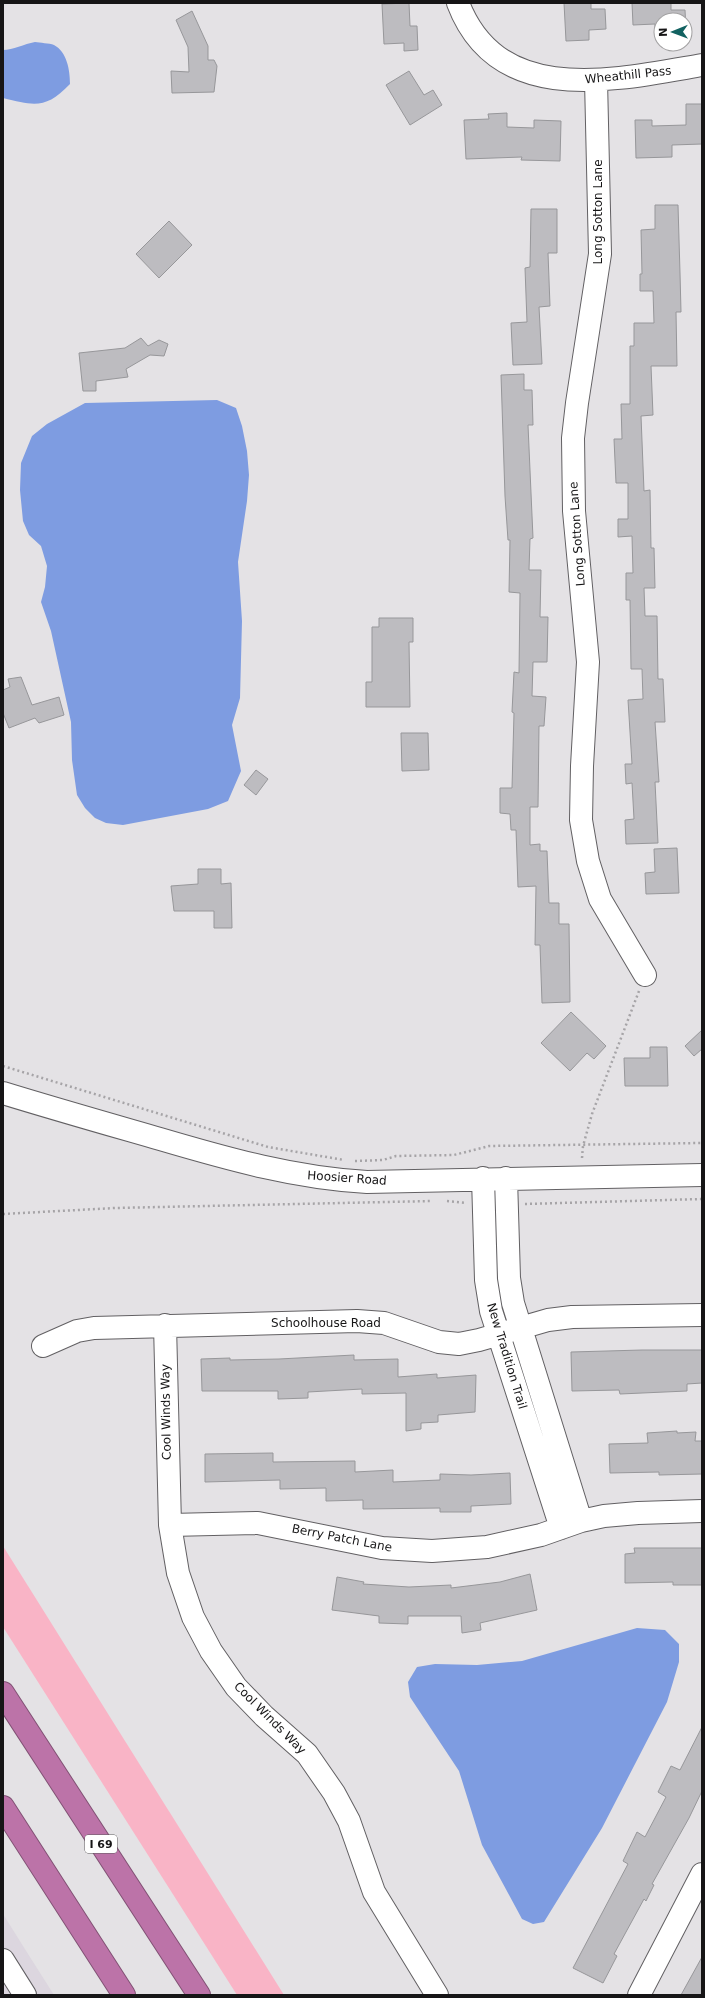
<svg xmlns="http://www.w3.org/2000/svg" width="705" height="1998" font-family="'DejaVu Sans',sans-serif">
<rect width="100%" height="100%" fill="#e4e2e5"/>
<path fill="#dcd6df" d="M3,1914L23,1946L54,1995H3Z"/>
<path fill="#f9b4c6" d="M3,1546L284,1995H237L3,1627Z"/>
<path fill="#7e9ce1" d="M35,42C40,43 49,43 54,45C67,52 70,70 70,84C46,109 35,106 3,98V50C13,50 24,44 35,42Z
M217,400L236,408L242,426L247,451L249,475L247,501L238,562L242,621L240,698L232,725L241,771L228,801L208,809L123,825L106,823L95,818L85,808L77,795L72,760L71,722L51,631L41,602L45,587L47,566L41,546L29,535L23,521L20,490L21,463L32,436L47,424L85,403Z
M637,1628L665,1630L679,1644V1662L667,1702L602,1828L544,1922L533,1924L522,1919L482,1845L459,1771L410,1697L408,1682L417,1667L435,1664L477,1665L522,1661Z"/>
<path fill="#bdbcc0" stroke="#97979a" d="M409,3L410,26H417L418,50L404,51V43L384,44L382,4Z
M564,3H591V9H605L606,29L589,30V40L566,41Z
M632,3H671V10H685L686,30L685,20H661V30H655V24L633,25Z
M192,11L208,46V60H214L217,66L214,92L172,93L171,71L189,72L188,47L176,20Z
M409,71L424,95L433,90L442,105L410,125L386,85Z
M686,104H702V144L672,145V157L636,158L635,120H652V126L686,125Z
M507,113V127L534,128V120L561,121L560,161L521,160L522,157L466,159L464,120L489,119L488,114Z
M655,205H678L680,273L681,312H676L677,366H651L653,415L641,416L644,491L650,490L651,548H654L655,588H644L645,616H657L658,679H663L665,722H655L659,782H655L658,843L626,844L625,820L634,819L632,783L626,784L625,764H632L628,700L643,699L642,669H631L630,600H626V573H633L632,536L618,537V519H628V483H616L614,439H622L621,404H630V346H634V323H654L653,291H640V274H642L641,230L655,229Z
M531,209H557V253H548L550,306L539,307L542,364L513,365L511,323L527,322L525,268L530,267Z
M169,221L192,245L159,278L136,254Z
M141,338L148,346L159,340L168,344L164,356L150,355L126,369L128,377L96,381V391H83L79,353L125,348Z
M524,374V390H532L533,425H528L533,538L530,539L529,570H541L540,617H548L547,662H533L532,696L546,697L544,726H539L538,807H530V845L540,844V851H547L549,903H559V924H569L570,1002L542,1003L540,945H535L536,886L518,887L516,830H511L510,814L500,813V788H512L514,713L512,712L514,672L519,673L520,593L509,592L510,540H508L505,496L501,375Z
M379,618H413V642H409L410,707H366V682H372V627H379Z
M21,677L32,705L59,697L64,715L39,723L35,718L9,728L3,713V690L10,687L8,679Z
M401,733H428L429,770L402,771Z
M256,770L268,779L256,795L244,785Z
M677,848L679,893L646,894L645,873L655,872L654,849Z
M198,869H221V884L231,883L232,928H214V911H174L171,886L198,884Z
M571,1012L606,1046L594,1059L587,1053L570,1071L541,1043Z
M702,1030V1049L694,1056L685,1046Z
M650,1047H667L668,1086H625L624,1058H650Z
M642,1350H702V1383L687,1384V1391L620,1394L619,1390L572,1391L571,1352Z
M354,1355V1360L398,1359V1377L437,1374V1378L476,1375L475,1412L438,1415V1422L421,1423V1429L406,1431V1393L362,1394V1389L308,1392V1398L278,1399V1391H202L201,1359L230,1358V1360L279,1359Z
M677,1431V1433L696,1432L695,1441H702V1474L659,1475V1472L610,1473L609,1444L648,1443L647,1433Z
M273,1453V1462L355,1461V1472L393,1470V1482L440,1480V1474L471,1475L510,1473L511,1504L471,1506V1512H440V1508L363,1509V1500L326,1501V1488L280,1489V1480L205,1482V1454Z
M634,1548H702V1585H673V1582L625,1583V1554L635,1553Z
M530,1574L537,1610L480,1623L481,1630L462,1633L461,1616H408V1624L379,1623V1616L332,1610L337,1577L364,1582L363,1584L409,1587L451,1585V1588L500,1582Z
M702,1727V1791L689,1818L652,1884L654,1885L646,1901L644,1899L614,1954L617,1956L603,1983L573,1968L628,1864L623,1861L637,1832L645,1837L666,1797L658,1792L671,1766L680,1770Z
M702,1957V1995H681Z"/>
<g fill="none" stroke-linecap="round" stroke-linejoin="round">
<g stroke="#626063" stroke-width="24">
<path id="minor" d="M458,3C498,108 615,80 702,65
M596,80L600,254L577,403L573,438L574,511L588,662L582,766L581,820L588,861L600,899L645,975
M3,1093C55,1109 108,1124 160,1139C228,1159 295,1178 367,1182L702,1175
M483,1178L486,1280L491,1311L561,1528
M506,1178L509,1278L513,1303L581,1521
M165,1325L170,1525L178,1573L193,1617L211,1651L236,1687L264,1716L307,1754L334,1793L349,1821L374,1892L437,1995
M43,1346L77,1331L94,1328L357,1321L384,1323L439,1342L459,1344L479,1340L548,1320L572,1317L702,1315
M170,1525L258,1523L382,1548L432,1551L487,1547L541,1535L581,1521L604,1516L638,1513L702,1511
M3,1960L25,1995
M639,1995L702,1874"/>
</g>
<g stroke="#825275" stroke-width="24">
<path id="highway" d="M3,1693L199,1995
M3,1807L124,1995"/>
</g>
<path stroke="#a6a4a7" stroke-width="2.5" stroke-dasharray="2 3" stroke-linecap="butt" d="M3,1066L268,1147L344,1160
M582,1158L583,1146L592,1114L639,991
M355,1161L383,1160L396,1156L454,1155L489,1146L702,1143
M447,1201L466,1203
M525,1204L702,1199
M3,1214L115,1208L432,1201"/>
<use href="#minor" stroke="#fff" stroke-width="22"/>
<use href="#highway" stroke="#bc73a8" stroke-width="22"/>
</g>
<g text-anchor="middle" stroke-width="4" stroke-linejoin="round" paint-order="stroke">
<rect fill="#fff" stroke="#5c5b5c" stroke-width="1" x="85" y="1835" width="32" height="18" rx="3"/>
<g font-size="11" font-weight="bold" fill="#161516">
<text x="101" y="1848">I 69</text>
</g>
<g font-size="12" fill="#161516" stroke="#fff">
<text transform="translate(628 75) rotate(-6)" y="4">Wheathill Pass</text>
<text transform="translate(598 212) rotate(-90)" y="4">Long Sotton Lane</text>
<text transform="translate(577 534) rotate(-94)" y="4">Long Sotton Lane</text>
<text transform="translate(347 1178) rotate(4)" y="4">Hoosier Road</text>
<text x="326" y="1327">Schoolhouse Road</text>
<text transform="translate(507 1356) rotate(73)" y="4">New Tradition Trail</text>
<text transform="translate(166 1412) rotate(-91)" y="4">Cool Winds Way</text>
<text transform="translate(342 1538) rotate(11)" y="4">Berry Patch Lane</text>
<text transform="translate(270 1718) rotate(45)" y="4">Cool Winds Way</text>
</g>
</g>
<rect width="705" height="1998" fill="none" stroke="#161516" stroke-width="8"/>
<g transform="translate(673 32) rotate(269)"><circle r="19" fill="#ffffff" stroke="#a2a1a2"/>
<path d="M0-3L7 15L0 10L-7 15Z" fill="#126261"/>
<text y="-6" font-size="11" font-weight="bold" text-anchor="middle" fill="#161516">N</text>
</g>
</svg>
